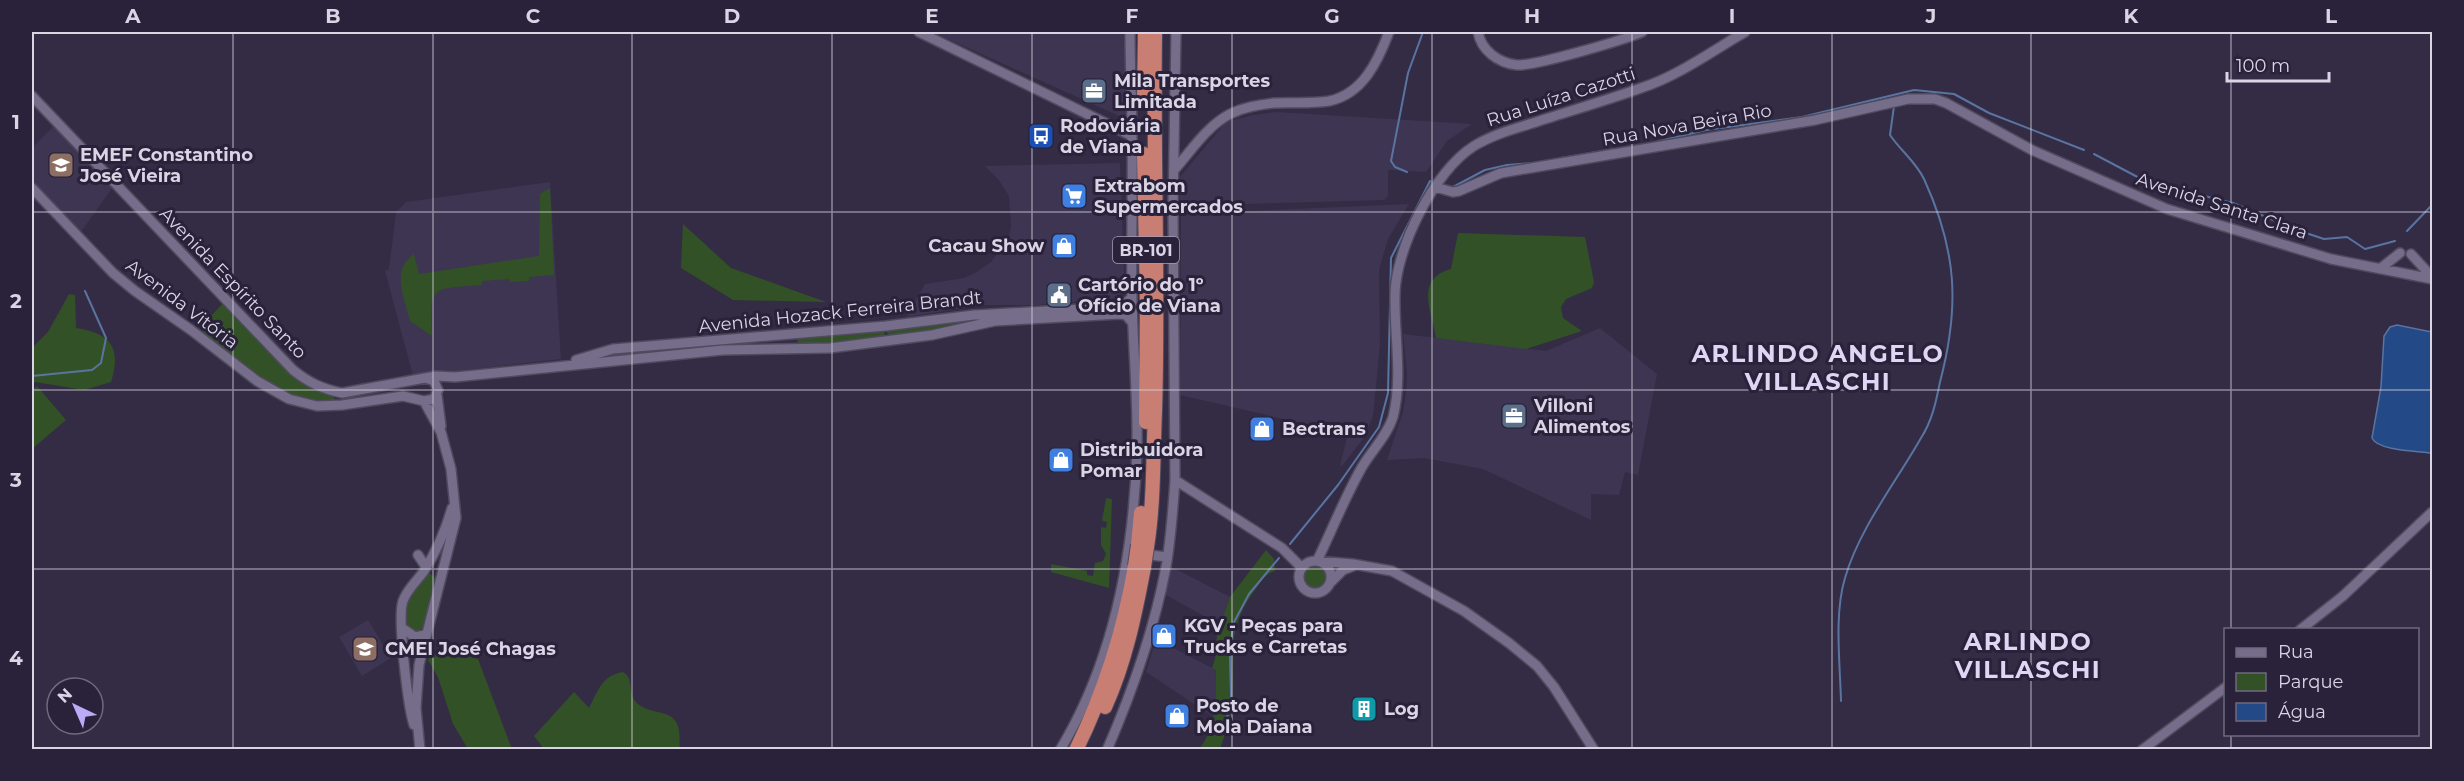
<svg xmlns="http://www.w3.org/2000/svg" width="2464" height="781" font-family="Montserrat,sans-serif">
<rect width="100%" height="100%" fill="#332c44"/>
<path fill="#3e3553" d="M933,32H1125L1128,120L937,34Z
M1276,112L1293,113L1472,124L1447,141L1426,172L1388,170V196L1384,200L1180,206V177L1226,122L1253,115Z
M54,126L112,188L81,232L32,182V148Z
M1120,163L1124,271L1120,298L1037,305H983L906,317L925,284L964,278L975,273L991,262L1007,241L1011,228L1009,196L998,179L985,166Z
M550,182L561,359L413,376L385,271L389,269L396,212L406,202Z
M1409,204L1388,239L1379,270L1380,344L1373,416L1365,436L1342,466L1340,465L1348,434L1180,395L1181,214Z
M1600,328L1657,374L1638,475L1625,472L1619,495L1591,494V520L1483,469L1424,458L1387,460L1403,412L1406,393L1407,373L1403,334L1546,351Z
M1170,566L1230,597L1220,625L1166,595Z
M368,620L391,658L362,676L339,637Z
M1156,639L1216,670L1215,718L1146,672Z"/>
<path fill="#335126" d="M550,188L554,275L529,277V281L510,282L509,279L482,281V285C431,289 430,284 432,336L410,321C405,299 390,270 414,254L419,274L539,256L540,194Z
M683,224L731,268L826,302L733,300L681,268Z
M1458,233L1585,237L1594,282L1592,288L1566,299L1561,307L1563,318L1582,331L1526,349L1436,338C1431,310 1415,279 1451,269Z
M69,294L75,295L76,328C110,333 122,347 111,382L84,390L35,382L32,383V348L48,332Z
M225,301C251,330 292,390 332,395L337,403C321,403 305,402 290,396C261,386 224,349 199,329Z
M973,320L944,329L888,337L887,331Z
M884,331L885,337L799,346L797,339Z
M37,386L66,420L32,449V391Z
M1106,498L1112,499L1109,588L1051,572V564L1087,571V575L1093,576L1095,563L1103,561L1106,554L1101,545V527L1106,528L1107,522L1102,521Z
M1266,550L1274,559L1275,571C1265,574 1261,582 1255,590C1225,630 1235,655 1232,700C1232,717 1225,734 1220,749H1199C1218,726 1215,699 1216,670L1212,668L1215,659L1217,634L1230,597Z
M1304 577a11 11 0 1 1 22 0a11 11 0 1 1-22 0Z
M426,574H431L436,579L422,629L417,633L409,632L402,619L408,596Z
M447,652L459,653L478,659L512,749H468L453,724L438,677L428,660L432,653Z
M623,672C634,678 628,692 635,701C648,717 675,706 679,730C680,737 679,743 680,749H544L534,736L574,692L589,708C598,691 602,675 623,672Z"/>
<path fill="#234a86" stroke="#5a74a2" stroke-width="1.5" d="M2397,325L2432,332V453C2418,451 2378,451 2372,438L2381,387L2384,336L2390,327Z"/>
<g fill="none" stroke-linecap="round" stroke-linejoin="round">
<path stroke="#5a74a2" stroke-width="2" d="M1656,142L1706,130L1802,117L1914,90L1954,94L1989,113L2084,150
M2094,154L2147,182L2233,203L2294,229L2324,239L2347,237L2365,249L2395,241
M1561,158L1615,149
M1407,172L1395,167L1391,161L1408,73L1423,32
M1453,187L1485,170L1507,165L1532,163
M2407,231L2432,205
M32,376L92,370L101,363L106,338L85,291
M1290,544L1338,485L1379,427L1388,393L1391,258L1430,181
M1841,701C1840,663 1834,614 1845,578C1859,529 1896,482 1921,438C1932,421 1936,402 1940,382C1960,306 1957,251 1924,179C1916,162 1900,150 1890,135L1894,106
M1225,729L1231,696L1230,654L1233,624L1249,594L1279,558"/>
<g stroke="#504a5e" stroke-width="12">
<path id="minor" d="M919,32L1132,136
M1478,32C1481,50 1498,63 1517,65C1535,66 1624,40 1642,32
M32,96L293,370C309,383 323,389 342,393L436,376L455,377L723,350L830,348L932,335L995,321L1120,314L1126,315L1132,322
M1175,169C1191,151 1207,126 1230,114C1244,107 1258,105 1274,103C1292,102 1311,104 1329,101C1363,94 1378,61 1389,32
M1435,187L1453,192L1459,191L1501,173L1815,120L1908,99H1935L1946,103L2032,150L2167,209L2331,259L2432,279
M32,188L113,273L135,291L191,330L257,381L289,399L317,406L342,405L403,396L424,401L434,399L438,390L434,381L426,378
M2411,254L2432,277
M2381,268L2400,253
M576,360L613,349L886,326L974,315L1117,307L1125,304L1132,297
M437,395L441,426
M1175,480L1282,548L1302,568
M1142,554L1167,557
M418,555L426,567
M1299 577a16 16 0 1 1 32 0a16 16 0 1 1-32 0Z
M1331,582L1343,570L1356,565
M402,628L415,637L427,634
M2300,630L2343,596L2432,512
M414,725C408,707 397,617 403,601C407,589 417,581 424,571C436,552 446,529 452,508
M420,750L416,708L419,665L456,518L451,469L441,432L424,401
M1060,750C1114,661 1134,551 1137,449C1138,399 1133,349 1132,299C1131,245 1133,190 1132,136C1132,101 1130,66 1130,32
M1107,750C1133,690 1154,630 1166,567C1171,538 1173,509 1175,480L1173,206L1176,32
M1594,750L1554,687L1537,666L1509,643L1464,611L1392,571L1353,564L1317,561C1332,530 1345,497 1362,467C1372,450 1387,436 1393,417C1403,377 1394,335 1395,294C1396,248 1434,171 1474,146C1492,135 1513,129 1533,123C1569,111 1605,101 1641,88C1678,76 1712,51 1745,32
M2142,750L2226,687"/>
</g>
<g stroke="#504a5e" stroke-width="16">
<path id="highway" d="M1144,101L1145,32
M1144,154L1147,305L1146,422
M1138,545L1141,513
M1147,547C1154,503 1153,456 1155,411C1159,284 1153,158 1155,32
M1105,707C1125,663 1135,615 1144,567
M1076,750C1105,691 1124,630 1135,566"/>
</g>
<use href="#minor" stroke="#756d89" stroke-width="9"/>
<use href="#highway" stroke="#c97e73" stroke-width="14"/>
<g stroke="#504a5e" stroke-width="16" stroke-linecap="butt">
<path id="highway-bridge" d="M1135,566L1138,545
M1144,567L1147,547"/>
</g>
<use href="#highway-bridge" stroke="#c97e73" stroke-width="14"/>
</g>
<path fill="none" stroke="#d9d5e5" stroke-width="1.5" stroke-opacity="0.55" d="M233,32V750M433,32V750M632,32V750M832,32V750M1032,32V750M1232,32V750M1432,32V750M1632,32V750M1832,32V750M2031,32V750M2231,32V630M32,212H2432M32,390H2432M32,569H2432M2231,734V750"/>
<defs>
<g id="office-square" transform="scale(1.35)"><rect x="-9" y="-9" width="18" height="18" rx="4" fill="#5c6f8a" stroke="#29223a"/><path d="M-6-3h4V-5.5h4V-3h4V5H-6ZM-1-4.5V-3h2v-1.5ZM-6 0V1H6V0Z" fill="#fff"/></g>
<g id="bus-square" transform="scale(1.35)"><rect x="-9" y="-9" width="18" height="18" rx="4" fill="#1a4fb4" stroke="#29223a"/><path d="M-5-6H5V4H4V6H2V4H-2V6H-4V4H-5ZM-3.5-4V0h7V-4ZM-3.5 1.2v1.5H-2V1.2ZM2 1.2v1.5H3.5V1.2Z" fill="#fff"/></g>
<g id="school-square" transform="scale(1.35)"><rect x="-9" y="-9" width="18" height="18" rx="4" fill="#8d6e63" stroke="#29223a"/><path d="M0-5L7-2L0 1L-7-2ZM-4 1L0 2.5L4 1V4Q0 6-4 4Z" fill="#fff"/></g>
<g id="supermarket-square" transform="scale(1.35)"><rect x="-9" y="-9" width="18" height="18" rx="4" fill="#3f7fe0" stroke="#29223a"/><path d="M-6-5.5h2.5l.6 2H6L4.5 2H-2.5L-4.4-4H-6ZM-1.5 3.2a1.3 1.3 0 1 0 .1 0ZM3 3.2a1.3 1.3 0 1 0 .1 0Z" fill="#fff"/></g>
<g id="shop-square" transform="scale(1.35)"><rect x="-9" y="-9" width="18" height="18" rx="4" fill="#3f7fe0" stroke="#29223a"/><path d="M-5-2.5h2.3a2.7 3.5 0 0 1 5.4 0H5L5.5 6h-11ZM-1.5-2.5h3a1.5 2.3 0 0 0-3 0Z" fill="#fff"/></g>
<g id="civic-square" transform="scale(1.35)"><rect x="-9" y="-9" width="18" height="18" rx="4" fill="#5c6f8a" stroke="#29223a"/><path d="M-.6-6.5H3V-4.5H.6V-3L4-1V1h2V6H-6V1h2V-1L-.6-3ZM-1.2 2.5V6h2.4V2.5Z" fill="#fff"/></g>
<g id="building-square" transform="scale(1.35)"><rect x="-9" y="-9" width="18" height="18" rx="4" fill="#0f9aa8" stroke="#29223a"/><path d="M-4-6H4V6H1V3H-1V6H-4ZM-2.5-4.3h1.7v1.8h-1.7ZM.8-4.3h1.7v1.8H.8ZM-2.5-1h1.7V.8h-1.7ZM.8-1h1.7V.8H.8Z" fill="#fff"/></g>
</defs>
<g fill-rule="evenodd">
<use href="#office-square" x="1094" y="91"/>
<use href="#bus-square" x="1041" y="136"/>
<use href="#school-square" x="61" y="165"/>
<use href="#supermarket-square" x="1074" y="196"/>
<use href="#shop-square" x="1064" y="246"/>
<use href="#civic-square" x="1059" y="295"/>
<use href="#office-square" x="1514" y="416"/>
<use href="#shop-square" x="1262" y="429"/>
<use href="#shop-square" x="1061" y="460"/>
<use href="#shop-square" x="1164" y="636"/>
<use href="#school-square" x="365" y="649"/>
<use href="#building-square" x="1364" y="709"/>
<use href="#shop-square" x="1177" y="716"/>
</g>
<g text-anchor="middle" stroke-width="6" stroke-linejoin="round" paint-order="stroke">
<rect fill="#29223a" stroke="#a49fb2" stroke-width="1.5" x="1113" y="237" width="66" height="26" rx="4.5"/>
<g font-size="16" font-weight="bold" fill="#d9d5e5">
<text x="1146" y="256">BR-101</text>
</g>
<g font-size="18" font-weight="bold" fill="#d9d5e5" stroke="#29223a" text-anchor="start">
<text x="1114" y="87">Mila Transportes<tspan x="1114" dy="21">Limitada</tspan></text>
<text x="1060" y="132">Rodoviária<tspan x="1060" dy="21">de Viana</tspan></text>
<text x="80" y="161">EMEF Constantino<tspan x="80" dy="21">José Vieira</tspan></text>
<text x="1094" y="192">Extrabom<tspan x="1094" dy="21">Supermercados</tspan></text>
<text x="1044" y="252" text-anchor="end">Cacau Show</text>
<text x="1078" y="291">Cartório do 1º<tspan x="1078" dy="21">Ofício de Viana</tspan></text>
<text x="1534" y="412">Villoni<tspan x="1534" dy="21">Alimentos</tspan></text>
<text x="1282" y="435">Bectrans</text>
<text x="1080" y="456">Distribuidora<tspan x="1080" dy="21">Pomar</tspan></text>
<text x="1184" y="632">KGV - Peças para<tspan x="1184" dy="21">Trucks e Carretas</tspan></text>
<text x="385" y="655">CMEI José Chagas</text>
<text x="1196" y="712">Posto de<tspan x="1196" dy="21">Mola Daiana</tspan></text>
<text x="1384" y="715">Log</text>
</g>
<g font-size="18" fill="#d9d5e5" stroke="#29223a">
<text transform="translate(1561 97) rotate(-18)" y="6">Rua Luíza Cazotti</text>
<text transform="translate(1687 125) rotate(-10)" y="6">Rua Nova Beira Rio</text>
<text transform="translate(2222 206) rotate(18)" y="6">Avenida Santa Clara</text>
<text transform="translate(233 283) rotate(46)" y="6">Avenida Espírito Santo</text>
<text transform="translate(182 304) rotate(37)" y="6">Avenida Vitória</text>
<text transform="translate(840 312) rotate(-6)" y="6">Avenida Hozack Ferreira Brandt</text>
</g>
<g font-size="24" font-weight="bold" letter-spacing="1.5" fill="#ddd7f5" stroke="#29223a">
<text x="1818" y="362">ARLINDO ANGELO<tspan x="1818" dy="28">VILLASCHI</tspan></text>
<text x="2028" y="650">ARLINDO<tspan x="2028" dy="28">VILLASCHI</tspan></text>
</g>
</g>
<rect width="2464" height="781" fill="none" stroke="#29223a" stroke-width="66"/>
<rect x="2224" y="628" width="195" height="108" fill="#29223a" stroke="#6f6a7e" stroke-width="1.5"/>
<rect x="2236" y="648" width="30" height="9" fill="#756d89" stroke="#6f6a7e" stroke-width="1.5"/>
<text x="2278" y="658" font-size="18" fill="#d9d5e5">Rua</text>
<rect x="2236" y="673" width="30" height="18" fill="#335126" stroke="#6f6a7e" stroke-width="1.5"/>
<text x="2278" y="688" font-size="18" fill="#d9d5e5">Parque</text>
<rect x="2236" y="703" width="30" height="18" fill="#234a86" stroke="#6f6a7e" stroke-width="1.5"/>
<text x="2278" y="718" font-size="18" fill="#d9d5e5">Água</text>
<g transform="translate(75 706) rotate(316)"><circle r="28" fill="#29223a" stroke="#6f6a7e" stroke-width="1.5"/>
<path d="M0-4.5L10 22L0 15L-10 22Z" fill="#bbaaf6"/>
<text y="-9" font-size="16" font-weight="bold" text-anchor="middle" fill="#d9d5e5">N</text>
</g>
<path d="M2227 72v9h102v-9" fill="none" stroke="#d9d5e5" stroke-width="3"/>
<text x="2236" y="72" font-size="18" fill="#d9d5e5" stroke="#29223a" stroke-width="4.5" paint-order="stroke">100 m</text>
<rect x="33" y="33" width="2398" height="715" fill="none" stroke="#d9d5e5" stroke-width="2"/>
<g font-size="20" text-anchor="middle" font-weight="bold" fill="#d9d5e5">
<text x="133" y="23">A</text>
<text x="333" y="23">B</text>
<text x="533" y="23">C</text>
<text x="732" y="23">D</text>
<text x="932" y="23">E</text>
<text x="1132" y="23">F</text>
<text x="1332" y="23">G</text>
<text x="1532" y="23">H</text>
<text x="1732" y="23">I</text>
<text x="1931" y="23">J</text>
<text x="2131" y="23">K</text>
<text x="2331" y="23">L</text>
<text x="16" y="129">1</text>
<text x="16" y="308">2</text>
<text x="16" y="487">3</text>
<text x="16" y="665">4</text>
</g>
</svg>
